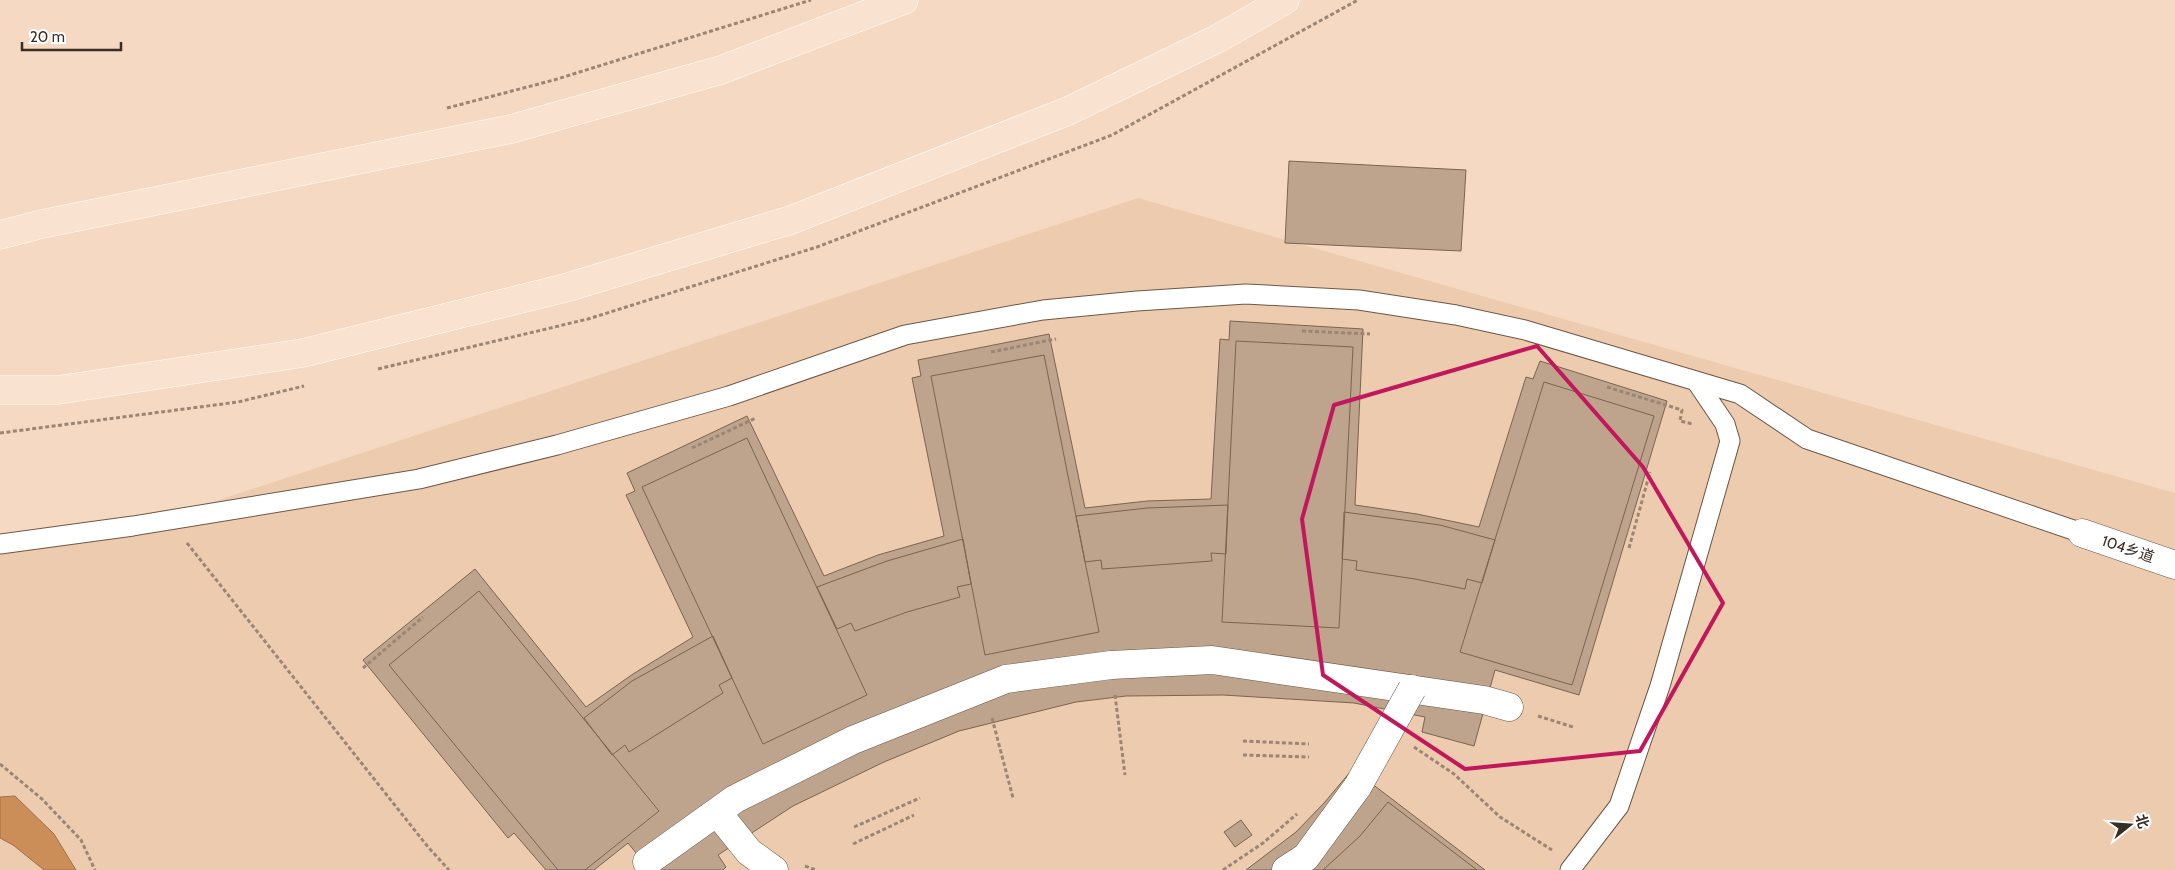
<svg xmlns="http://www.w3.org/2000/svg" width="2175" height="870" font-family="Cabin,'Noto Sans SC',sans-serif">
<rect width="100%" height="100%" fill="#f6d9c2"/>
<path fill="#edcbaf" d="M1138,198L2175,493V870H0V539L170,516Z"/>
<path fill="#cc8e59" stroke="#a07149" d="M15,796L54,834L76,870H44L13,845L0,838V797Z"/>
<path fill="#bea38d" stroke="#7c644f" d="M1289,161L1466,170L1461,251L1285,243Z
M1230,321L1363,329L1355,505L1417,514L1479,527L1526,377L1533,379L1540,361L1667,401L1579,695L1495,670L1474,746L1422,732L1425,717L1354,703L1223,695L1126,696L1076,702L959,731L884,762L793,806L718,855L726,867L723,870H650L628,843L594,870H546L514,833L508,838L363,660L475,569L586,707L633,674L693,637L626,495L635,491L627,473L747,416L824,576L878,555L944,536L912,378L921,376L918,360L1049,334L1085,508L1147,501L1211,499L1220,339L1229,340Z
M1236,341L1353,347L1339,628L1222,622Z
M1044,355L1099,632L985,655L931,376Z
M1544,382L1654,416L1572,685L1460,652Z
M747,438L867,695L763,744L642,487Z
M1228,505L1226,554L1211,553L1212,561L1102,569L1101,560L1085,562L1076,516L1147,508Z
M1344,512L1440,525L1495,540L1482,583L1467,579L1465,589L1415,579L1356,570L1357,561L1342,559Z
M963,539L971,584L957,587L960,597L907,612L855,631L851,623L837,629L817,587L887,561Z
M479,591L659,811L585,870H558L389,665Z
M713,636L732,678L719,685L723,693L629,752L625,745L612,755L584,718L632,681Z
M1351,771L1367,780L1485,870H1246L1296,832L1324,803Z
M1388,802L1477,870H1323L1360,836Z
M1241,820L1252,835L1235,847L1224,832Z"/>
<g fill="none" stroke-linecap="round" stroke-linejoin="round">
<g stroke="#6f5743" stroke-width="21">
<path id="lane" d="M0,544L133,526L419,479L557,445L729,396L905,335L1043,310L1137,301L1246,294L1359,300L1456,315L1525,330L1740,394L1807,439L2082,533
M1570,870L1619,806L1660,686L1730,441L1725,424L1696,381"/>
</g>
<g stroke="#6f5743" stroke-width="29">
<path id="street" d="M2082,533L2175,565
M717,812L749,852L774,870
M647,862L735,799L853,740L1006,679L1111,665L1212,660L1484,700L1509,707
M1286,870L1306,857L1358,786"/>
</g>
<g stroke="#fff" stroke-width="29">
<path id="primary" d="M0,235L42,224L511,129L721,70L904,0
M0,390H58L303,353L565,288L791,220L1068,111L1219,38L1285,0"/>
</g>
<path stroke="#9b8676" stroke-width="3" stroke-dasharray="4 2.5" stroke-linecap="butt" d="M447,108L554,80L811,0
M1302,331L1370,334
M991,352L1056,339
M378,369L588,319L817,247L1112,135L1358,0
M1607,387L1682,410L1680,421L1693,424
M0,433L238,402L304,386
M692,448L756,418
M187,543L428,847L449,870
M1629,548L1650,472
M363,668L423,617
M1115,695L1125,775
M1538,716L1573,727
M992,718L1013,798
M1243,741L1309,744
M1414,747L1454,774L1500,817L1552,850
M1243,755L1309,757
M0,764L42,799L81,840L95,870
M854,827L920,798
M853,844L914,815
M805,866L816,870
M1223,870L1263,843L1297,814"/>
<use href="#lane" stroke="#fff" stroke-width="19"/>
<use href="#street" stroke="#fff" stroke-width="28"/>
<use href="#primary" stroke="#f9e2d0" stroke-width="28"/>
<g stroke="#6f5743" stroke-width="29" stroke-linecap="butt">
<path id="street-bridge" d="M1358,786L1412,689"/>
</g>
<use href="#street-bridge" stroke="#fff" stroke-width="28"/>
</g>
<path fill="none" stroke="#c2185b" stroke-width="4" stroke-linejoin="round" d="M1537,346L1643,467L1723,603L1640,751L1465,769L1323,675L1302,519L1334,405Z"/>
<g text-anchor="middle" stroke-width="4" stroke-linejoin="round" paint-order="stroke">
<g font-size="15" fill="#392e25" stroke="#fff">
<text transform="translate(2128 549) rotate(19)" y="5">104乡道</text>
</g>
</g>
<g transform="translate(2130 825) rotate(73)" stroke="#ffffff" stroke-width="4" paint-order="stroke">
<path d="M0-4L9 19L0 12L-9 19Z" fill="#392e25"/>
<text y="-8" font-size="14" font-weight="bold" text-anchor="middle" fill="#392e25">北</text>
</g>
<path d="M22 42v8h99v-8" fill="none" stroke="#392e25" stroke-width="2.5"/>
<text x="30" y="42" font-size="15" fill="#392e25" stroke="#ffffff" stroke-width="4" paint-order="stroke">20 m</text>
</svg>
